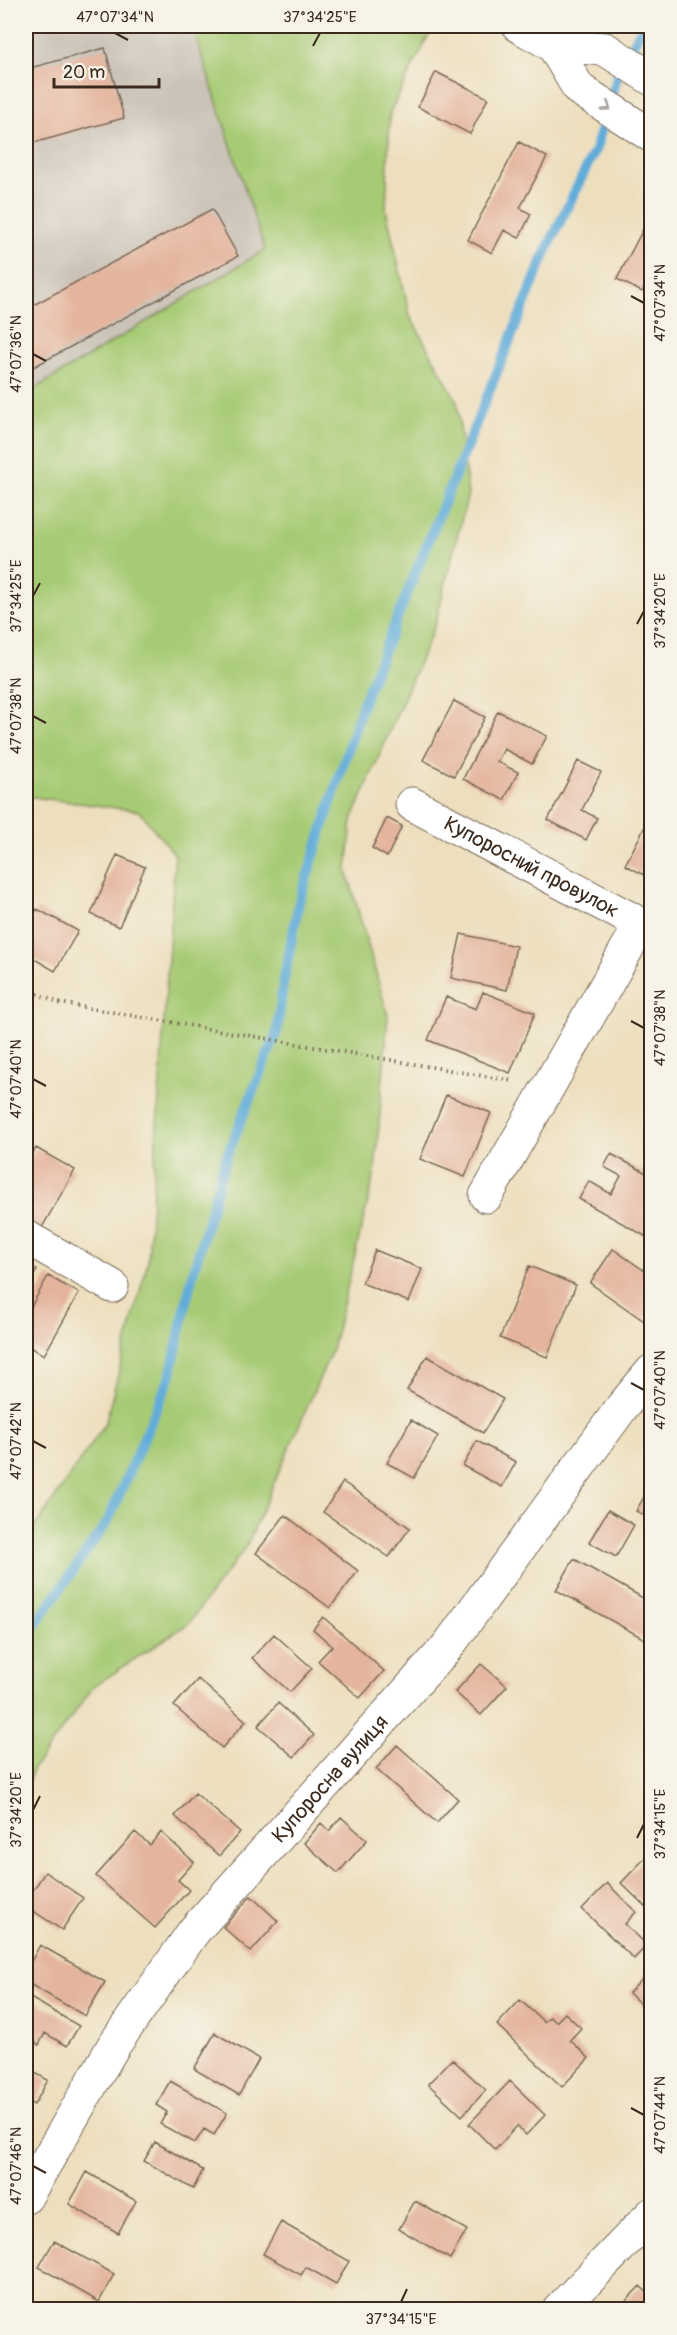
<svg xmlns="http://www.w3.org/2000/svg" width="677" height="2335" font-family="Pangolin,sans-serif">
<rect width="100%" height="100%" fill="#f7f3e8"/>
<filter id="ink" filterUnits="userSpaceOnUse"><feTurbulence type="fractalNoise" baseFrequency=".0167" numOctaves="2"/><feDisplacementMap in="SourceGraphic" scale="12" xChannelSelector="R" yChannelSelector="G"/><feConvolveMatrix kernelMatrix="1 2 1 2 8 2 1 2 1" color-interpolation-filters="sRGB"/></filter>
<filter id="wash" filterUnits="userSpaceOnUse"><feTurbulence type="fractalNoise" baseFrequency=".008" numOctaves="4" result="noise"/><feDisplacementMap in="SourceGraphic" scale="24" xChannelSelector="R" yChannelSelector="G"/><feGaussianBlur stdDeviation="1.35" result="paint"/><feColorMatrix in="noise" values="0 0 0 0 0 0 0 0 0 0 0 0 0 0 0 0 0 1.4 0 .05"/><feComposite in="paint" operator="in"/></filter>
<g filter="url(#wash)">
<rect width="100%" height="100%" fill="#eddfbe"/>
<path fill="#cbc3b8" d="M26,26H192L265,250L26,394Z"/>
<path fill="#a7cb75" stroke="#717a4a" stroke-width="1.5" d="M192,26H441L429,35L390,112L386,209L410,316L457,401L468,494L435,625L352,820L347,871L388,1016L375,1172L332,1350L247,1545L188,1624L94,1686L33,1769L26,1790V1540L105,1424L148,1261L175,855L139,811L26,796V394L265,250Z"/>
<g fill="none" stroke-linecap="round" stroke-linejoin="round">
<path stroke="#60acd9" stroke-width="10" d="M26,1638L108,1521L170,1377L193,1273L225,1160L277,1032L283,984L299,902L365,697L547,249L596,148L619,71L643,26"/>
</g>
<g id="blocks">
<path fill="#e4b49c" d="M105,48L124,118L26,145V69Z
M436,72L488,98L470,134L418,107Z
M519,142L547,157L520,208L531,214L519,238L504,230L492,253L468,240Z
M212,209L238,256L26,371V309Z
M652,212V273L642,292L617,279Z
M454,701L485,717L454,776L423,760Z
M498,711L547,736L532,764L504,749L497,762L518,772L504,800L463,779Z
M578,761L601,772L582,810L597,818L586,840L548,820Z
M652,813V879L625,865Z
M387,818L402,826L387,857L372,848Z
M117,855L145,867L119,927L91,914Z
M37,909L78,931L55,971L26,954V930Z
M461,934L516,946L507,990L451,978Z
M483,992L535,1013L510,1073L428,1040L446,997L476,1009Z
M446,1095L491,1113L465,1177L420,1159Z
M36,1148L75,1170L40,1231L26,1222V1166Z
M611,1154L652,1176V1240L579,1199L589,1181L611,1194L621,1176L604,1167Z
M613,1249L652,1276V1310L644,1321L590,1283Z
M375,1250L422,1269L409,1302L362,1283Z
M26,1264L37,1270L26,1289Z
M529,1266L576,1285L547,1357L500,1338Z
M48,1276L79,1293L44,1355L26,1345V1316Z
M427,1356L503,1399L483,1433L407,1390Z
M411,1420L438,1436L414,1478L387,1463Z
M477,1441L516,1462L502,1487L463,1466Z
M343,1482L410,1528L389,1557L323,1512Z
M652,1483V1519L636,1511Z
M608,1510L634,1525L616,1557L589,1542Z
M285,1515L358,1571L330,1608L256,1553Z
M574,1559L652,1603V1635L648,1641L556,1590Z
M323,1617L384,1671L360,1698L318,1661L332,1646L313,1629Z
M274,1634L312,1668L290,1692L252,1658Z
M481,1664L507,1686L481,1715L455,1692Z
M198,1679L246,1721L222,1748L174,1706Z
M278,1703L314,1735L294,1757L258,1726Z
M397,1745L458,1799L437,1823L376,1769Z
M195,1793L240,1832L219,1856L175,1816Z
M341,1817L367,1840L338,1873L304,1843L321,1823L329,1831Z
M135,1832L150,1845L161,1832L194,1862L178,1880L189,1890L155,1928L96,1876Z
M649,1854L652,1857V1913L621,1883Z
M45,1872L83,1898L62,1930L26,1906V1901Z
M607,1883L636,1912L625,1924L647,1945L634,1959L582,1909Z
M251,1896L278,1921L251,1952L223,1927Z
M40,1945L105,1982L85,2016L26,1982V1971Z
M652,1969V2015L629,1993Z
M27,1996L79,2026L67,2046L45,2033L39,2045L26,2037Z
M520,2000L544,2022L550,2017L556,2022L565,2013L581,2028L570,2040L589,2058L562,2087L497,2025Z
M215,2033L259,2059L239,2095L194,2069Z
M452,2059L486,2090L462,2116L428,2084Z
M26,2068L48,2080L34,2105L26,2100Z
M170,2081L227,2113L214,2135L204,2129L195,2143L160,2124L167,2112L156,2105Z
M510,2081L545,2115L526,2135L517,2126L495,2150L469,2124Z
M155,2142L203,2170L193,2189L144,2161Z
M87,2172L136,2201L118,2233L69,2204Z
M415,2201L467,2230L450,2259L399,2229Z
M281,2222L349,2261L336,2284L306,2267L301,2275L263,2254Z
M54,2241L114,2274L99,2302L39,2267Z
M640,2286L652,2297V2310H617Z"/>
</g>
</g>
<g filter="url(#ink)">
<use href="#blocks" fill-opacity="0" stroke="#796956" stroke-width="1.5"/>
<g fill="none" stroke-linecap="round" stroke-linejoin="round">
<g stroke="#796956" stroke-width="35">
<g id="minor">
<path d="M519,26L553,45L605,49L652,79"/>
<path d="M553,45L579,89L652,136"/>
<path id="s1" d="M412,804L652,930"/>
<path d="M486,1196L641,924"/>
<path d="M26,1237L112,1286"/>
<path id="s2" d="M26,2197L114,2045L194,1931L448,1646L622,1407L652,1371"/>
<path d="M559,2310L652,2214"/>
</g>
</g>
<path stroke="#796956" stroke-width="4" stroke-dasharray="1.5 4.5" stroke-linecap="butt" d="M26,989L59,1003L513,1081"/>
<use href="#minor" stroke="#fff" stroke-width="33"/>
</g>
<defs><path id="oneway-chevron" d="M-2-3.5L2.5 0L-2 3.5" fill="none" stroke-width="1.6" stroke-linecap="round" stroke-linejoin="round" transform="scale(1.5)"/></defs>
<use stroke="#a79f9a" href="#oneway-chevron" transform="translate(607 107) rotate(33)"/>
</g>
<path fill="none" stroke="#3b2a1e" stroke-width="2" d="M115,33L128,40M313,46L320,33M631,296L644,303M33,354L46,361M33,596L40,583M637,624L644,611M33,716L46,723M631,1021L644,1028M33,1079L46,1086M631,1383L644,1390M33,1441L46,1448M33,1810L40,1796M637,1838L644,1824M631,2108L644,2115M33,2166L46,2173M401,2302L407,2289"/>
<g text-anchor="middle" stroke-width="6" stroke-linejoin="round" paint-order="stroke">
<g font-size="21" fill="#3b2a1e" stroke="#f7f3e8">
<text dy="7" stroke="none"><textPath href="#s1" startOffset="135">Купоросний провулок</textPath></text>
<text dy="7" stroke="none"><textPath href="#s2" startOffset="519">Купоросна вулиця</textPath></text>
</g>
</g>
<rect width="677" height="2335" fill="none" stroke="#f7f3e8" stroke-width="66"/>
<path d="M54 78v9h105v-9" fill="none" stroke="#3b2a1e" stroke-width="3"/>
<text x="63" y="78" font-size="18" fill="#3b2a1e" stroke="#f7f3e8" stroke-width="4.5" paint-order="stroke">20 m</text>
<rect x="33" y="33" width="611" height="2269" fill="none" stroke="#3b2a1e" stroke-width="2"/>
<g font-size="15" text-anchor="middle" fill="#3b2a1e">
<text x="115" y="22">47°07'34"N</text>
<text x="320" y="22">37°34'25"E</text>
<text transform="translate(660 303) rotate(-90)" y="5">47°07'34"N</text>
<text transform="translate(16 354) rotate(-90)" y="5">47°07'36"N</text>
<text transform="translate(16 596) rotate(-90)" y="5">37°34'25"E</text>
<text transform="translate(660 611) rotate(-90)" y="5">37°34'20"E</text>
<text transform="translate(16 716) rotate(-90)" y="5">47°07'38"N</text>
<text transform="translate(660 1028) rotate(-90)" y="5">47°07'38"N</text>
<text transform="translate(16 1079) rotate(-90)" y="5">47°07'40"N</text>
<text transform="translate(660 1390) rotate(-90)" y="5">47°07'40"N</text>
<text transform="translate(16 1441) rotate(-90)" y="5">47°07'42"N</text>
<text transform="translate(16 1810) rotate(-90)" y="5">37°34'20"E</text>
<text transform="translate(660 1824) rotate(-90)" y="5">37°34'15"E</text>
<text transform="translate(660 2115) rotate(-90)" y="5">47°07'44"N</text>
<text transform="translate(16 2166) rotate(-90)" y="5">47°07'46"N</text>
<text x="401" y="2324">37°34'15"E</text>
</g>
</svg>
